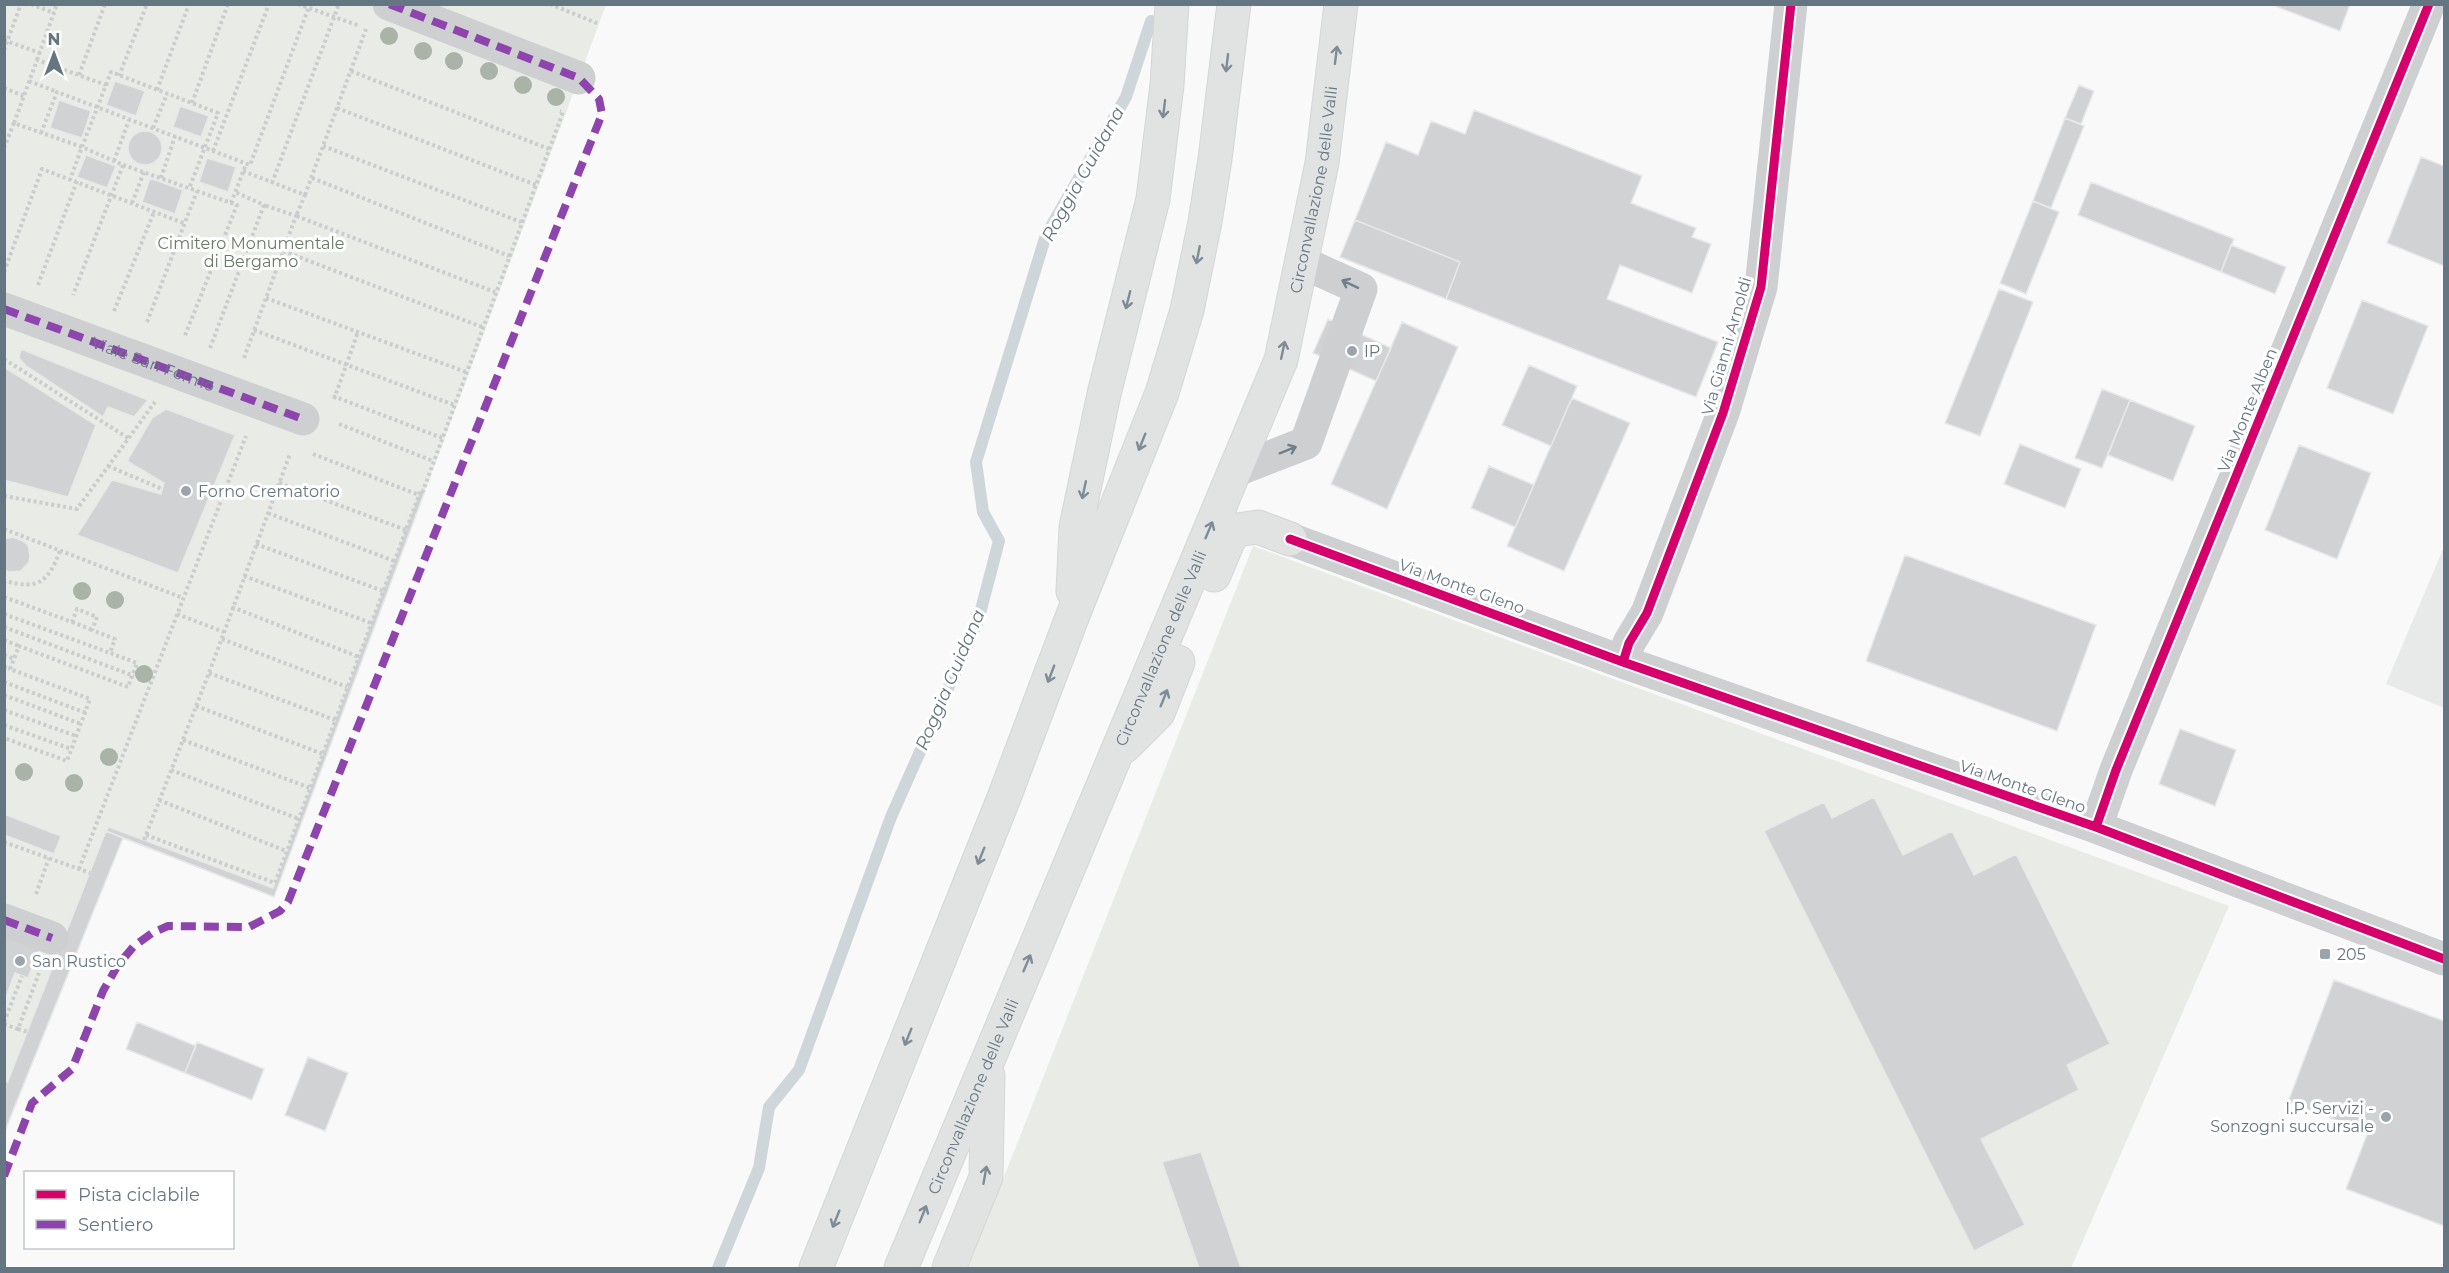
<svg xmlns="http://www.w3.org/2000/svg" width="2449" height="1273" font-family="Montserrat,sans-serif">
<rect width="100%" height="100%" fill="#f9f9f9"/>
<path fill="#e8e9e9" d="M2444,547V708L2386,684Z"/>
<path fill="#e8ebe6" d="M5,5H606L274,897L123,839L5,1133Z
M1253,546L2229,906L2071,1268H968Z"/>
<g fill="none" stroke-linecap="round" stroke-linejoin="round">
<path stroke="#ced6d9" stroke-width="12" d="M718,1268L759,1168L769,1107L799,1070L891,817L978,621L999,541L983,512L976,462L1046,235L1126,97L1151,21"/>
</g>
<path fill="#d0d2d3" stroke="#e8e8e8" stroke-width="1.5" d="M2276,4H2350L2340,31L2275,6Z
M115,81L145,91L136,116L106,105Z
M2079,85L2094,91L2081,124L2065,118Z
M59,100L91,111L82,138L50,128Z
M180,106L209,116L201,137L173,127Z
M1474,110L1642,176L1631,203L1696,228L1692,237L1711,244L1692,293L1620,265L1607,299L1718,342L1696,397L1446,299L1460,262L1355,220L1386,142L1418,155L1431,121L1465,134Z
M2065,118L2084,126L2051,208L2033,201Z
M128 148a17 17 0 1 1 34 0a17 17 0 1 1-34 0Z
M86,155L116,166L107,188L77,177Z
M2421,157L2444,166V266L2387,243Z
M207,158L236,167L228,192L199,182Z
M150,178L183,190L175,214L142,202Z
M2091,182L2234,239L2221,272L2078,215Z
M2033,201L2059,212L2026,294L2000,283Z
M1355,220L1460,262L1446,299L1340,257Z
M2231,245L2286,267L2275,294L2221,272Z
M1999,289L2033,302L1980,436L1945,423Z
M2362,300L2428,326L2393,414L2327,388Z
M1328,319L1391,348L1376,381L1313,353Z
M1402,322L1458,347L1387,509L1331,484Z
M21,349L148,400L134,417L108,407L103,417L26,366L19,358Z
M1529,365L1577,386L1551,446L1502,425Z
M4,367L96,425L68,497L4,480Z
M2102,389L2130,400L2102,468L2075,458Z
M1572,398L1630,423L1564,571L1507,546Z
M2130,400L2195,426L2173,481L2108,455Z
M166,409L235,435L178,573L77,535L112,480L161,494L164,483L127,461L152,418Z
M2020,444L2081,469L2065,508L2004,484Z
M2299,445L2371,473L2337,559L2265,530Z
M1489,466L1534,485L1515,527L1471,508Z
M420,490L425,491L274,897L106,831L109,827L273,888Z
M13,537L23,541L28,545L30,555L29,562L21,571L9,572L4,570V539Z
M1905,555L2096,625L2057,731L1866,661Z
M2180,729L2236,750L2215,806L2159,784Z
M1874,797L1903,855L1952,831L1974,875L2016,854L2110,1044L2067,1065L2079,1090L1981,1139L2025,1225L1974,1251L1764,831L1824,802L1832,818Z
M4,814L61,836L54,854L4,835Z
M106,831L123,838L4,1133V1091Z
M4,935L40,948L28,978L15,973L4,1002Z
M2334,980L2444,1021V1226L2346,1189L2368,1132L2288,1102Z
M137,1022L196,1046L185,1073L126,1049Z
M197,1042L264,1069L252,1100L185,1073Z
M308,1057L348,1073L325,1131L285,1115Z
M1201,1152L1241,1268H1199L1162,1162Z"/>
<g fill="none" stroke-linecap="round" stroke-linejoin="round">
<g stroke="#d5d6d6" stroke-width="35">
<g id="highway">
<path d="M1214,575L1229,539L1237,530L1258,527L1290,539"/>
<path d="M1073,591L1076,527L1104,394L1153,199L1167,85L1172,4"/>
<path d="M1125,746L1158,713L1178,662"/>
<path d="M816,1268L1005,795L1071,620L1162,393L1187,310L1205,222L1215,159L1234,4"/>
<path id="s1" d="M901,1268L1281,360L1322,163L1341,4"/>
<path d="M949,1268L986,1177L988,1076"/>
</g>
</g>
<path stroke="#cbcccd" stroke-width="4" stroke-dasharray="3 3" stroke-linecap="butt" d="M31,4L54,13
M298,4L360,26
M550,4L599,24
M4,40L40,53
M4,50L21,4
M37,60L57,4
M351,71L549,149
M79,75L105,4
M119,76L147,4
M29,81L57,92
M106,85L111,72L218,113L189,189
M4,88L24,96
M157,90L189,4
M192,103L228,4
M337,108L536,185
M14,123L37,60L106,85L82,147L123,165L73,295
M153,128L167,94
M41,133L57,92L250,165L310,4
M323,146L521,222
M4,148L14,123L82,147L70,180
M213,151L269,4
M114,161L129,120
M123,165L237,205L184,338
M243,171L305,195L296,216L495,292
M161,178L175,136
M312,178L509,256
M272,183L339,4
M305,195L366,29
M132,203L144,172
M231,203L246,164
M283,251L482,327
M4,272L42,169L186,224
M38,285L77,181
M266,298L466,372
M114,311L154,212
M147,322L197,191
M254,330L454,405
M210,348L264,205L235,192
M244,358L296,216L264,205
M4,359L128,438
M333,396L442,438
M334,399L358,332
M339,424L433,461
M313,454L419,495
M108,466L162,489
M279,483L406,530
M4,496L77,509L155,402
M268,513L394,561
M4,529L183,598
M256,544L383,591
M244,576L371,623
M4,583L5,581C39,590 48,582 60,551
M4,597L72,622L77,609L97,617L92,630L115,639L110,653L137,663L128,687L19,646L10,669L90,699L67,761L4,738
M232,607L359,657
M4,614L110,653
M177,614L224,632
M72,622L92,630
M4,627L134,676
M222,639L347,687
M4,640L19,646
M4,655L14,659
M4,667L10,669
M209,673L335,720
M4,682L86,713
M4,695L81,724
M196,706L323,754
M4,710L76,736
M4,725L71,749
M183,740L310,788
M171,770L299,819
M159,800L286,851
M146,835L275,883L419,495L420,490L423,491L563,112L560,111
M144,840L209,673L290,454
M4,842L90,873
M79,869L246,436
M36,894L49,858
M4,1022L22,976
M4,1024L18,1029L39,973
M18,1029L28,1032
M4,1084L7,1085"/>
<path stroke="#cecfd0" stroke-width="33" d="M389,4L579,78
M4,309L303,419
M1234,471L1306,443L1361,289L1301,262
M1290,539L1623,662L2096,827L2444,959
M1623,662L1629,643L1647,613L1723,413L1761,287L1791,4
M2096,827L2116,770L2429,4
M4,920L52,938"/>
<use href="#highway" stroke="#e1e2e2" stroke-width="33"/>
<g stroke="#8e44ad" stroke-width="8" stroke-dasharray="15 8" stroke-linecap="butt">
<path id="s2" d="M4,309L303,419"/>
<path d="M4,920L52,938"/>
<path d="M4,1176L32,1103L72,1069L103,991L118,965L134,946L152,933L168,926L249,927L280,911L288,902L602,114L599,99L579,78L389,4"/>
</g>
<g stroke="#fff" stroke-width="13">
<path id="cycleway" d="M1290,539L1623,662L2096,827L2444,959
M1623,662L1629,643L1647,613L1723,413L1761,287L1791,4
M2096,827L2116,770L2429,4"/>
</g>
<use href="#cycleway" stroke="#d6006c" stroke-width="9"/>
</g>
<g fill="#a9b3a7">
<circle cx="389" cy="36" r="9"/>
<circle cx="423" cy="51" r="9"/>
<circle cx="454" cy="61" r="9"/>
<circle cx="489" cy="71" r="9"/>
<circle cx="523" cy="85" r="9"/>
<circle cx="556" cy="97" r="9"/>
<circle cx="82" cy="591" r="9"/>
<circle cx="115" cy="600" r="9"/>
<circle cx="144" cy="674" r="9"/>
<circle cx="109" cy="757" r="9"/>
<circle cx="24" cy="772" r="9"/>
<circle cx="74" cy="783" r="9"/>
</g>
<defs><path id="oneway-shaft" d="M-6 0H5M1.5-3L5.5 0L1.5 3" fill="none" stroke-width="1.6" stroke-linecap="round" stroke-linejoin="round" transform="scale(1.5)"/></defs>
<g stroke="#7e8c96">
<use href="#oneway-shaft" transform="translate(1336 55) rotate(-83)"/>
<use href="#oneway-shaft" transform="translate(1227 63) rotate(97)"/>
<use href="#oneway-shaft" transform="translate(1164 109) rotate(97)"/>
<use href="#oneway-shaft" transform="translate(1198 255) rotate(101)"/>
<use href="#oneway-shaft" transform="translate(1128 300) rotate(104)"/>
<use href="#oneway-shaft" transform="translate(1283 350) rotate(-78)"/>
<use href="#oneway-shaft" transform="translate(1142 442) rotate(112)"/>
<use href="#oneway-shaft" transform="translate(1084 490) rotate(102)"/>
<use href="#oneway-shaft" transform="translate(1209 530) rotate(-67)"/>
<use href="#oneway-shaft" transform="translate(1051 674) rotate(111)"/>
<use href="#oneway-shaft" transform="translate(1164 698) rotate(-68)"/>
<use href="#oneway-shaft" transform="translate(981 856) rotate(112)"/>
<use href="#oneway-shaft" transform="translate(1027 963) rotate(-67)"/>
<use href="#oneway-shaft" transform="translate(908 1037) rotate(112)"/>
<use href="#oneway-shaft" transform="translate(985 1175) rotate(-80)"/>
<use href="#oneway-shaft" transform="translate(923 1214) rotate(-68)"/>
<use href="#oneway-shaft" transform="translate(836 1219) rotate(112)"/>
</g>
<g stroke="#707f8b">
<use href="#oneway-shaft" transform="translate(1350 284) rotate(-155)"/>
<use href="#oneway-shaft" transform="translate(1288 450) rotate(-22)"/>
</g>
<g fill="#99a4ac" stroke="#fff" stroke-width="2">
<circle cx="1352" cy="351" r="6"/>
<circle cx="186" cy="491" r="6"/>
<rect x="2319" y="948" width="12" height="12" rx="3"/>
<circle cx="20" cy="961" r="6"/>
<circle cx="2386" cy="1117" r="6"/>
</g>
<g text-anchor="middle" stroke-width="6" stroke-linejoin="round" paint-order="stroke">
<g font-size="16" fill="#657683" stroke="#fff">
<text dy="6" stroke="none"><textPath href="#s1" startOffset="1158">Circonvallazione delle Valli</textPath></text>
<text transform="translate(1726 346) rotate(-74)" y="6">Via Gianni Arnoldi</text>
<text dy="6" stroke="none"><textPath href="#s2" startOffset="159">Viale San Fermo</textPath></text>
<text transform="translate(2247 410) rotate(-68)" y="6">Via Monte Alben</text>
<text transform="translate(1462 586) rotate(20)" y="6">Via Monte Gleno</text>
<text dy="6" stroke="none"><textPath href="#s1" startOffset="672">Circonvallazione delle Valli</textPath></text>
<text transform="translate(2023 786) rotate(19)" y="6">Via Monte Gleno</text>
<text dy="6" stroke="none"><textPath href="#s1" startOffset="186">Circonvallazione delle Valli</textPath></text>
</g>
<g font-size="16" fill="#687a64" stroke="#fff">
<text x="251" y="249">Cimitero Monumentale<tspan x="251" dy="18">di Bergamo</tspan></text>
</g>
<g font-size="16" fill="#657683" stroke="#fff" text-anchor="start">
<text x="1364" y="357">IP</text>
<text x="198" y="497">Forno Crematorio</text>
<text x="2337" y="960">205</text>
<text x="32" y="967">San Rustico</text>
<text x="2374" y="1114" text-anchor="end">I.P. Servizi -<tspan x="2374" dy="18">Sonzogni succursale</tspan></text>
</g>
<g font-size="18" font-style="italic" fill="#60757c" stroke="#fff">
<text transform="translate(1083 174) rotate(-61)" y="6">Roggia Guidana</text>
<text transform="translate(950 680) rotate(-67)" y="6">Roggia Guidana</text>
</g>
</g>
<rect width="2449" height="1273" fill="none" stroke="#657683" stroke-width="12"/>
<rect x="24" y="1171" width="210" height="78" fill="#ffffff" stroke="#c1c8cd" stroke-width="1.5"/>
<rect x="36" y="1190" width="30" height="9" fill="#d6006c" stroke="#c1c8cd" stroke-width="1.5"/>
<text x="78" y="1201" font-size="18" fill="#657683">Pista ciclabile</text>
<rect x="36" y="1220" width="30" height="9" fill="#8e44ad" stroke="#c1c8cd" stroke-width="1.5"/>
<text x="78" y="1231" font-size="18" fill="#657683">Sentiero</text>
<g transform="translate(54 54)" stroke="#ffffff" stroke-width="4.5" paint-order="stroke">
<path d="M0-4.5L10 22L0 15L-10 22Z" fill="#657683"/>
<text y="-9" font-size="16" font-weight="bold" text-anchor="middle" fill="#657683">N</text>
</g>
</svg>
